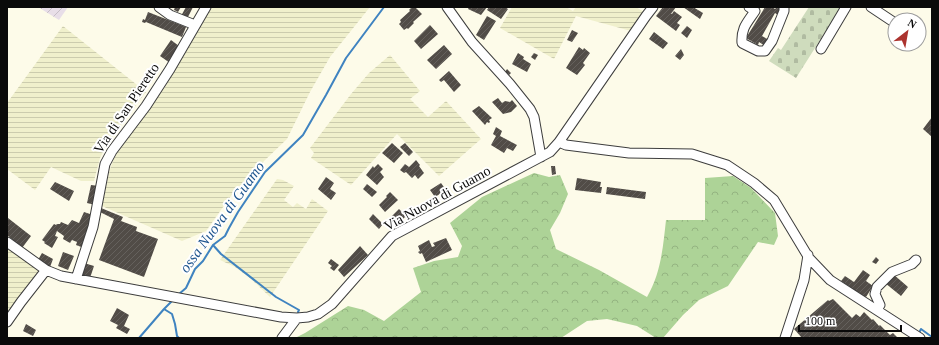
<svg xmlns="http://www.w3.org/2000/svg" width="939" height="345" font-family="Georgia,serif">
<defs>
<pattern id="industrial-furrows" width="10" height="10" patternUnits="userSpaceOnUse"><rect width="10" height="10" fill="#e8dee8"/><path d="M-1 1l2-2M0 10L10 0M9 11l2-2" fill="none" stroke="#c6bdc6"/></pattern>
<pattern id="farmland-rules" width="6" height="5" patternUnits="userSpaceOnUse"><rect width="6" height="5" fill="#f0f0cc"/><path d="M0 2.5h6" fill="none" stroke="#ccccae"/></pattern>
<pattern id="forest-crowns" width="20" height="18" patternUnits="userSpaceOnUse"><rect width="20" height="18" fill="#add397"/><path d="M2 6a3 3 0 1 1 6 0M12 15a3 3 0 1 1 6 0" fill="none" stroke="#94b481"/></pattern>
<pattern id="cemetery-stones" width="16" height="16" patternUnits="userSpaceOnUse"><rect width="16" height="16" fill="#cfdcbd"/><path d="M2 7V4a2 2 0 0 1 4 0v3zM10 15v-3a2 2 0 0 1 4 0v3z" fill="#b0bba1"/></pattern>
<pattern id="building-hatch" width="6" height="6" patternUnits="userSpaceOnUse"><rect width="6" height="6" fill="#514c47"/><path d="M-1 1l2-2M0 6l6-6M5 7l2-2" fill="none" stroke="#65615d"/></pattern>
</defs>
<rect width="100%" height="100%" fill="#fdfbe9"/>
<path fill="url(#industrial-furrows)" d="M38,7H68L59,20Z"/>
<path fill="url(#farmland-rules)" d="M212,7H370L330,57L310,92L287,139L264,161L245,190L238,186L206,231L182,241L102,206L110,169L115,156L165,87Z
M512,7H566L573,11L576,7H636L644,12L631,31L576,16L554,59L500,28Z
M63,26L146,92L106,146L100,158L94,181H81L51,167L35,190L7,169V103Z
M390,55L420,91L410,99L428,117L446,101L481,139L439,176L397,134L351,185L311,158L314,153L310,148L351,94L369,73Z
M277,179L283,180L294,186L284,200L293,207L297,203L306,209L312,199L328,211L270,297L250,278L235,267L220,260Z
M7,247L41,271L7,314Z"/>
<path fill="url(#forest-crowns)" d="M534,173L549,177L560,175L568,194L560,213L550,230L556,249L599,270L647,297C661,273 663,247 666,220H705V178L733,176L751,188L775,213L778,236L774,245L758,242L728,286L699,300L683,315L663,338H656L637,326L607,319L587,321L561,338H295L305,333L348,306L364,310L384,321L421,292L413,268L434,261L458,257L462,246L450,223L482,197Z"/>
<path fill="url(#cemetery-stones)" d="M809,7H841L796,78L769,61L778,48L781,50Z"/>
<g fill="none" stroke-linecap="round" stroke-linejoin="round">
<path stroke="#3f83c0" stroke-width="2" d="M213,245L221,254L276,297L299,310L298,312
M179,294L186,288L195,269L203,261L213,245L225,236L229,228L238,212L265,172L303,135L326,95L346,58L384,7
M164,309L172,314L175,324L177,336L179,338
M920,331L921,329L932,337
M139,338L164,309L173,300"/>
</g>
<path fill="url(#building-hatch)" d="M175,7H181L178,12L174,10Z
M186,7H193L187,19L181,16Z
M412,7H415L422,14L413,22L414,23L408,29L407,28L404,30L399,24L401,22L400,20L410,11L409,10Z
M469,7H487L481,15L468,9Z
M489,7H505L508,9L501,19L487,10Z
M663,7H676L671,14H672L674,11L682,17L677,23L680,25L676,31L656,16Z
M683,7H693L703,13L700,19Z
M765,7H772L775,9L777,7H779L782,9L778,15L775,13L762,36L769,40L765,46L759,42L758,45L746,38Z
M148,12L186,27L182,37L146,22L145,23L142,22L143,19L145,20Z
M487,16L496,21L484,40L476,35Z
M430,25L438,34L421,49L414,41Z
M687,26L692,30L687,38L681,33Z
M572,30L578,33L572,42L567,40Z
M654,32L668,43L663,49L649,39Z
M171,40L179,46L170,63L160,56Z
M444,45L452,54L436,69L427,60Z
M579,47L583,50L584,48L590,53L583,63L585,65L577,75L566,68Z
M681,49L684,55L680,60L675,56Z
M518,53L524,57L523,59L531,64L527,72L512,64Z
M534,53L538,55L535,60L531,57Z
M507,69L511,73L509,75L505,72Z
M449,71L461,85L454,92L444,80L441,82L439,80Z
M498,98L502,103L505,101L510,102L512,100L517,106L511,112L503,114L492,102Z
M479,106L492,118L489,120L490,122L489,123L487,122L485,125L472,111Z
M932,117V137L923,129Z
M496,127L502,131L500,136L517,145L513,151L507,148L504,153L491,145L496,136L493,134Z
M392,143L403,153L394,163L382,153Z
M405,143L413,152L409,156L400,147Z
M416,160L420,165L419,166L424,173L418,179L415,175L412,178L406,172L404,173L400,170L405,164L409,167Z
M378,164L383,169L380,172L384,177L377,185L366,175L373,166L374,168Z
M551,166H555L556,174L552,175Z
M326,177L334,183L330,189L336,193L331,200L318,189Z
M577,178L601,182L600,187H602L601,193L575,190Z
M55,182L74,191L69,201L50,189Z
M441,183L446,190L435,197L430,190Z
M367,184L377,192L372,197L363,189Z
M91,185L99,186L95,205L87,203Z
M607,187L646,192L645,199L606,194Z
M390,192L398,200L385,212L379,205L387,197L386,196Z
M101,208L123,217L121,221L137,227L136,231L158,239L144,277L99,260L114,219L100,212Z
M399,209L402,212L406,209L411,215L407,219L405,217L398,224L391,217Z
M84,212L93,215L84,248L76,245L77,242L72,240L70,243L63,239L64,236L57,231L55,236L58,237L52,248L44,243L45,242L42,240L54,224L56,225L57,224H60L61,222L68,225L72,220L79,223Z
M373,214L383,224L379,229L369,219Z
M8,218L31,236L22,248L7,235V219Z
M446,238L452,250L426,262L422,253L420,254L418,252L420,251L418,246L429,240L432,247L435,246L433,243Z
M360,246L368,255L344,277L338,270Z
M63,252L74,256L68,270L58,266Z
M42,253L53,259L50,267L38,260Z
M876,257L879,260L876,264L872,262Z
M331,259L339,265L334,271L330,268L332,266L328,263Z
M84,263L94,266L90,278L81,276Z
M863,270L870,275L866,281L873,286L866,297L864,296V297L841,281L845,276L854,282Z
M893,274L908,287L901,296L885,283Z
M833,299L852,318L856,314L860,317L864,312L872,320L873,319L879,326L880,325L890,335L893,333L898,338H802L794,329L828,300L829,301Z
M117,308L129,315L124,326L130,329L127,334L116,328L118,325L110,321Z
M26,324L36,330L33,336L23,331Z"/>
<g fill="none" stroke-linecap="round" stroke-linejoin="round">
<g stroke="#3d3d3d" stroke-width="11">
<path id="minor" d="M159,7L170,15L195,25
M447,7L472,42L510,84L530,109L534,117L541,157
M749,7L755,11C747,23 741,28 742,43L758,51H765L772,41L784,11V7
M871,7L895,23
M821,49L846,7
M559,142L566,145L629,153L692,154L727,165L754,183L774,200L809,258L830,280L920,338
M7,242L46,270L61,276L281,317L297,318L308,317L318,314L332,304L392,236L550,152L559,142L646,16L653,7
M76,279L93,227L105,164L112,151L146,106L170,69L206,7
M877,310L880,305L875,294L877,287L892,272L912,264L916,260
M7,322L21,302L46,270
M282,338L297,318
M785,338L804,280L808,255"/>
</g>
<use href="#minor" stroke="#fff" stroke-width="9"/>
</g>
<g text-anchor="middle" stroke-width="4" stroke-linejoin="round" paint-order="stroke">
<g font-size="14" fill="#0a0a0a" stroke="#fff">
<text transform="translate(126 108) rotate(-56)" y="5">Via di San Pieretto</text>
<text transform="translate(437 198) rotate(-29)" y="5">Via Nuova di Guamo</text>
</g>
<g font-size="15" font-style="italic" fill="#20568f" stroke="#fff">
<text transform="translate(222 217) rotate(-54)" y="5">ossa Nuova di Guamo</text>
</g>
</g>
<rect width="939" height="345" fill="none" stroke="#0a0a0a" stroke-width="16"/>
<g transform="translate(907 32) rotate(31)"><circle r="19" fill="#ffffff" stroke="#9d9d9d"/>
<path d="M0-3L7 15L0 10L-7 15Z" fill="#ac332f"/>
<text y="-6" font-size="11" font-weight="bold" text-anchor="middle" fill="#0a0a0a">N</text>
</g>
<path d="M799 325v6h102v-6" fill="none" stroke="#0a0a0a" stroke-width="2"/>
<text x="805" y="325" font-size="12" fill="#0a0a0a" stroke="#ffffff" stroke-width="3" paint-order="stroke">100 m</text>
</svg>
